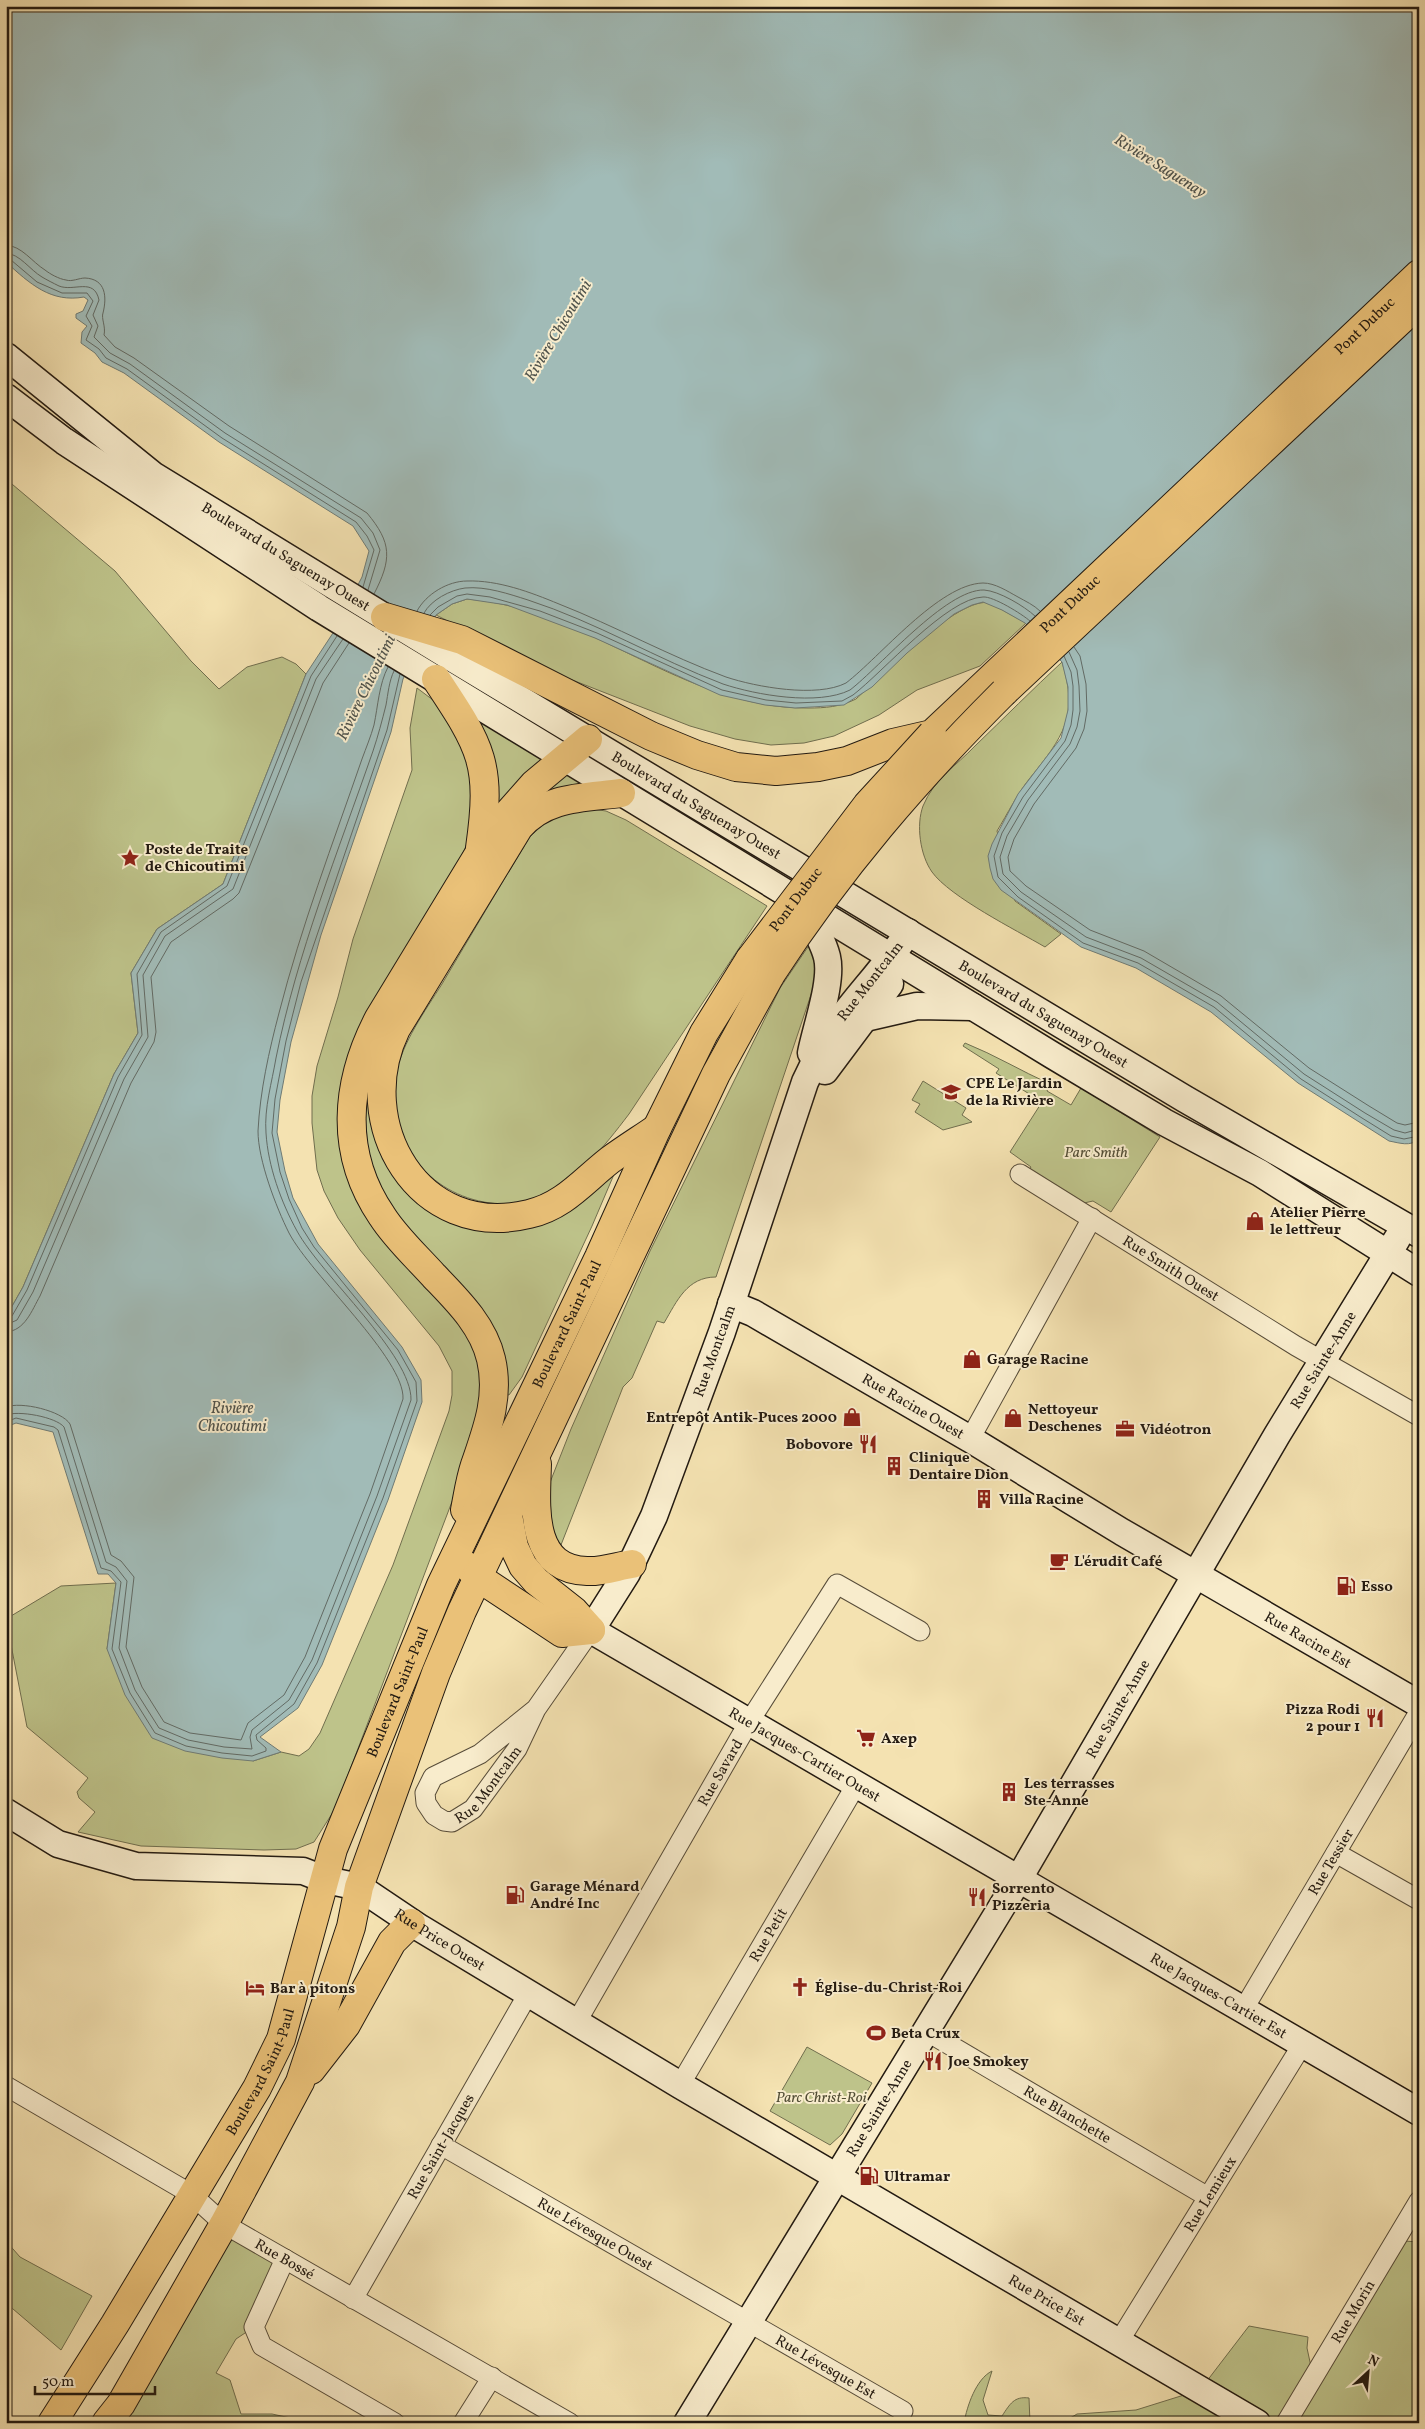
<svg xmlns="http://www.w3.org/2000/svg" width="1425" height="2429" font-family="Vollkorn,serif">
<rect width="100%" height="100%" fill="#f4e2b1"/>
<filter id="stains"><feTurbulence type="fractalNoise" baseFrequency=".004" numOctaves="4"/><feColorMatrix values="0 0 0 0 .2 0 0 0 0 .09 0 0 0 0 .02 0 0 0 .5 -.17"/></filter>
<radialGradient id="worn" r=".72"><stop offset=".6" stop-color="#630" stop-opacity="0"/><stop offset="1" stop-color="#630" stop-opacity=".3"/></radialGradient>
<path fill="#bec38a" stroke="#706e4e" d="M6,479L115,571L191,661L219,689L247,667L282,657L296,664L306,674L223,884L157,929L131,973L138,1033L114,1074L23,1287L6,1317Z
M467,599C588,608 684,709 808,708C825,708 840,707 856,699C879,678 959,595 990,603L1026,623L980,666L917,690L879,715L834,736L804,743L771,745L735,739L690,726L539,667L436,615L452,604Z
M1062,662C1079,716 1063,737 1030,778C1017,794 1008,813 997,831L1015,901L1061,934L1045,947C1016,930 950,897 932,872C920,855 916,825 923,806C934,779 956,766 975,746C1004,718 1033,689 1062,662Z
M417,688L441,706L472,756L471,834L343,1136L455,1310L485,1367L477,1436L335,1809L314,1842L296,1849L264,1850L141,1846L78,1832L95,1812L79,1798L77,1792L88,1778L27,1727L6,1619L61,1586L116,1583L107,1649L253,1761L281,1752L299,1756L309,1749L320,1733L393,1565L449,1411L452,1395V1371L439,1346L360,1250L338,1218L324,1191L317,1170L312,1123V1096L317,1066L338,997L353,939L412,770L410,728Z
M484,723L544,759L497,814L487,737L481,724Z
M565,770L588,784L584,789C554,787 528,806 511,828L387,1032C379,1051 372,1070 371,1090C365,1182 454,1242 539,1222C568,1216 592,1190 615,1172L592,1226L522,1377L509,1395L505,1394C503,1372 501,1352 490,1331C472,1297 439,1271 413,1242C358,1182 343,1104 381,1031L500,836C517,810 542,791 565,770Z
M585,808L606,811L626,820L767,906L629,1114C604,1147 575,1183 536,1200C521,1206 500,1205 484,1202C424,1191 385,1136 396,1074C402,1043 425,1011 442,984C471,935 500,886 529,838C546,820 560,812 585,808Z
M812,941L821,965L716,1277C687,1277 677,1301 664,1323L657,1321L632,1378L623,1387L559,1550L545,1505L549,1485L571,1429L650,1251L780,988Z
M965,1043C995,1055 1021,1071 1050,1084L1047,1091L1071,1105L1081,1088L1160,1137L1111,1212L1093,1201L1084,1203L1029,1170L1031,1167L1010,1152L1042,1102L996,1073L999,1069L963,1046Z
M923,1081L966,1108L962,1115L972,1122L943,1130L915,1112L920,1104L912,1100Z
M807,2047L872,2083L842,2134L830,2145L770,2111Z
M224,2224L285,2259L254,2327L236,2339L216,2373L230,2380L241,2414H272L314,2423H106Z
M6,2241L20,2257L92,2296L61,2350L6,2303Z
M1404,2241L1419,2242V2419L1394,2423H1257L1232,2409L1210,2423H1062L1077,2414L1136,2410L1200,2390L1249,2326L1308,2337L1307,2348L1313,2376Z
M992,2371L983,2400L988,2415L1002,2416C1010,2404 1014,2396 1029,2398L1030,2423H964C967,2406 976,2379 992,2371Z"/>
<path fill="#a1bbb7" stroke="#6f7b75" d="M6,6H1419V1139C1410,1147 1400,1143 1389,1141L1298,1083L1211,1012L1136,968L1081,947L1001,890L993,879L990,868L988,856L992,844L1018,794L1061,738L1068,710V687L1062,662L1025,623L1002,610L983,602L972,605L954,614L907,653L872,687L844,705L795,708L765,705L720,695L595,638L507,605L467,599L452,604L436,615L403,679L391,732L321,935L291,1042L280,1100L277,1132L285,1171L293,1198L318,1244L402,1347L421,1380L422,1402L388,1500L322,1665L298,1708L260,1737L281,1752L253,1761L222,1758L185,1751L152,1738L125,1695L107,1649L116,1583L108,1574H98L53,1432L16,1423L6,1427V1317L23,1287L114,1074L138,1033L131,973L157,929L223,884L306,674L333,633L362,577L369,551L353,526L219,442L124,373L102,362L95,353L81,343L82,332L87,326L76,318V314L83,311L88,300L84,297C51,303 30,284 6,262Z"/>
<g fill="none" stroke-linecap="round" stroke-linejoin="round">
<path stroke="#626a64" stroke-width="1" d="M6,245C22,246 32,262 45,270C50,274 59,279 66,280C72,282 79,278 85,278C106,279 107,297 103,313C101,318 106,327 104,335L115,347L134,358L229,426L367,513C392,543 392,559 374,594
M6,253C20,254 30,270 42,277C47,280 53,283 59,286C74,292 94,277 99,300L93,315L98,326L94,337L110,353L130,364L225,433L361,518L373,533L380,550L368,590
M6,259L11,260L37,282L62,293H87L93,301L86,316L92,326L86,340L99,349L106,358L127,369L222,438L356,522L367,536L374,550L363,587
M417,611C426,594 448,581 467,581C498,580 530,592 559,604C615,626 669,656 726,677C756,687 817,698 846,683C880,657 939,584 983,583C995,583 1007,591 1018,597C1025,601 1034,605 1040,611
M424,613C431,600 450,590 465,588C486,586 509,594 528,600C596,622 657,659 723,684C756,695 818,706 850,690C880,667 946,589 984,590C999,591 1024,606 1035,616
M430,615L438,607L457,596L467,594L490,597L540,611L597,633L722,690L766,700L796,703L842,701L853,695C883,672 947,598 983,597C993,596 1022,614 1030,621
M1074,647L1080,656L1086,684L1087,711L1084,729L1076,748L1034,804L1014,839L1008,857L1010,871L1026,886L1090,930L1144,951L1221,996L1309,1068L1369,1106L1397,1123L1405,1125L1419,1122
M1069,652L1077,670L1079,686L1080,711L1077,727L1070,744L1028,800L1007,836L1000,857L1003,874L1021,892L1086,937L1141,958L1217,1002L1304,1074L1365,1113L1394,1130L1405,1133L1419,1129
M1064,656L1071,672L1073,686V710L1071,725L1065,741L1023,797L1002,833L994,856L998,877L1018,897L1083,943L1138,963L1214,1007L1301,1079L1362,1118L1391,1136L1404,1139L1419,1136
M6,1318L12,1316L27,1290L118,1077L142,1035L137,974L161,932L227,886L311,676L337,636
M6,1325L17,1320L33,1292L124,1079L148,1037L143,975L165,936L233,889L316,679L343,639
M6,1332C25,1331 32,1310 40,1296L131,1083L154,1042L156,1032L151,977L171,942L233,899L239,893L323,683L349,643
M6,1407C21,1401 62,1411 70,1424L111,1555L121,1561L134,1577L126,1647L142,1687L164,1722L190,1733L241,1740L248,1723L284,1695L305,1657L370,1494L403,1399C405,1359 311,1275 289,1233C276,1207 258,1160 258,1131C260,1091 269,1051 279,1013C301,927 333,843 362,759C366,748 371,736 374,725C378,706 379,684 388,667
M6,1415C18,1410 56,1417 64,1427L106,1562L116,1567L127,1581L119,1648L135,1690L159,1728L188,1740L224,1747L252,1749L250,1737L252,1730L289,1700L312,1660L377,1496L411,1400C412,1355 321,1275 297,1231C281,1202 268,1166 266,1133C264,1108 272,1082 276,1058C297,953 338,852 373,751C378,736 382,721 386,705C388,694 389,681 394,671
M6,1422L16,1418L54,1427L58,1430L101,1568L111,1571L121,1582L112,1649L130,1693L155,1733L186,1746L222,1753L252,1756L266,1751V1748L257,1740L256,1735L294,1704L317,1663L383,1498L417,1401L416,1382L398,1350L314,1247L302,1228L289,1199L280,1172L272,1133L275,1099L286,1041L301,982L387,730L400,674"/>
<g stroke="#574c39" stroke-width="21">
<g id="street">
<path id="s1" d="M1020,1174L1296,1346L1419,1416"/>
<path d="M970,1439L1092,1218"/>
<path id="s2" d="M536,1709L480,1754L433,1777L425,1793L426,1803L434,1815L444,1821L452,1822L473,1809L517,1749L536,1709L591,1630"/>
<path d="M1336,1853L1419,1900"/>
<path id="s3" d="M1243,2010L1419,1712"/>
<path id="s4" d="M576,2023L749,1722L837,1584L920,1631"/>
<path id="s5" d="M926,2031L1208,2197"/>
<path id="s6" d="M680,2085L856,1785"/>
<path id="s7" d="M6,2086L191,2194L224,2224L570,2423"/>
<path id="s8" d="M441,2145L903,2411"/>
<path d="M285,2259L254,2327L262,2346L395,2423"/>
<path id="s9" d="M353,2299L528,1994"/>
<path id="s10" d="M1118,2343L1302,2045"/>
<path d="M463,2423L492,2377"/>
<path id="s11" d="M1286,2423L1419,2201"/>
</g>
</g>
<g stroke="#231a11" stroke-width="29">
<g id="secondary">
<path id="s12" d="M6,356L153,475L450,657L1185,1099L1419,1234"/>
<path d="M6,397L64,441L319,608L1052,1055L1164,1122L1260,1173L1419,1273"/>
<path d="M799,901C809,919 822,937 827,957C833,981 816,1027 811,1053"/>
<path id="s13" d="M908,932C885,969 854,998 830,1034C820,1049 813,1066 805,1082L722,1332L654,1516L627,1573L591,1630L1419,2112"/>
<path d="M865,1018L917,1006L973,1007"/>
<path d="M825,1071L890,984"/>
<path id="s14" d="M731,1304L753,1313L970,1439L1122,1532L1419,1704"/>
<path id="s15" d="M6,1812L58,1844L136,1866L303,1871L326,1880L359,1887L420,1928L680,2085L1257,2423"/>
<path id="s16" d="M687,2423L1018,1880L1277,1435L1397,1239"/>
</g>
</g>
<g stroke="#231a11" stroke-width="30">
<g id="primary">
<path id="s17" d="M385,617L462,640L651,736L697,755L736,767L776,771L818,767L847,761L893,743L932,734L1419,274"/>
<path d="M436,679C482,748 492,764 480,848"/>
<path d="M1004,692L1419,303"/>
<path d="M621,793C583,798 546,796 519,827L396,1029C350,1124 419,1241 529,1214C564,1206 583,1181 610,1160C625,1149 641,1139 657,1128"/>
<path d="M537,1464C536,1504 528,1569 587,1571C602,1572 618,1566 632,1564"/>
<path d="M465,1510C468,1495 470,1480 475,1465C487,1430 500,1397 491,1359C483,1325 457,1300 434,1276C416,1256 396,1238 382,1216C339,1153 345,1083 379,1018L480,852L503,819L534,784L588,739"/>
<path d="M508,1515L514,1547L523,1566L536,1581L574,1611L591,1630"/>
<path d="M467,1566L479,1578L562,1633L591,1630"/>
<path d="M311,2070L346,2025L392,1942L411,1923"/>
<path id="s18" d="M52,2423L115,2324L257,2088L281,2039L333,1849L441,1585L599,1257L657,1128L704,1033L750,959"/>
<path d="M106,2423L121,2404L224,2224L300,2082L351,1927L359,1887L436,1673L462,1611L716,1074L771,974"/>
</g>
</g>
<use href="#street" stroke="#f8eccc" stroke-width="19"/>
<use href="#secondary" stroke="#f8eccc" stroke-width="26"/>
<use href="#primary" stroke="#eac178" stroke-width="28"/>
<g stroke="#231a11" stroke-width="30" stroke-linecap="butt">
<g id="primary-bridge">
<path id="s19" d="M750,959L867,805L932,734"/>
<path d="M771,974C840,868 915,781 1004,692"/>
</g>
</g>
<use href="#primary-bridge" stroke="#eac178" stroke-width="28"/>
</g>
<defs>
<g id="sight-bare" transform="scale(1.5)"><path d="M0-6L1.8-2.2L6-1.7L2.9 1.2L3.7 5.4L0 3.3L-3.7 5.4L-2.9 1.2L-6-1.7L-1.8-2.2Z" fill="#8f2418" stroke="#f8eccc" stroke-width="2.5" paint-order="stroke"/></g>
<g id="school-bare" transform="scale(1.5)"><path d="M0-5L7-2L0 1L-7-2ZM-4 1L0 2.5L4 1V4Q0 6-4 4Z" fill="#8f2418" stroke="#f8eccc" stroke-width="2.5" paint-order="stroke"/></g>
<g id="shop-bare" transform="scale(1.5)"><path d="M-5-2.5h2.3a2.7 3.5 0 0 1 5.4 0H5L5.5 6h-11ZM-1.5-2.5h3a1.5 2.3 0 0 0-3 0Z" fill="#8f2418" stroke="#f8eccc" stroke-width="2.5" paint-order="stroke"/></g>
<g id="office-bare" transform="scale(1.5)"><path d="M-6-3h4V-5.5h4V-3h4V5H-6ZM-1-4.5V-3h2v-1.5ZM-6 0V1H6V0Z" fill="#8f2418" stroke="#f8eccc" stroke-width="2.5" paint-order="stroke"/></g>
<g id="restaurant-bare" transform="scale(1.5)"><path d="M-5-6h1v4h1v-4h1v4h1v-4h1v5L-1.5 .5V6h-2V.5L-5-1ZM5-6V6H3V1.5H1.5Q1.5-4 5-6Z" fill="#8f2418" stroke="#f8eccc" stroke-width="2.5" paint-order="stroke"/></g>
<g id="building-bare" transform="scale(1.5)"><path d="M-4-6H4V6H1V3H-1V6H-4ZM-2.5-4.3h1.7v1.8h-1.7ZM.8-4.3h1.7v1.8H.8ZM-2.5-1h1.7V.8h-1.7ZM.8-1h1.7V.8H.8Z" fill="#8f2418" stroke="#f8eccc" stroke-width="2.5" paint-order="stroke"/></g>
<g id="cafe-bare" transform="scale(1.5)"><path d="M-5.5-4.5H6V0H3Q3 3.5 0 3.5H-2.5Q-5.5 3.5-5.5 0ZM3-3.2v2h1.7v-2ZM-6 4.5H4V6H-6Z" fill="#8f2418" stroke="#f8eccc" stroke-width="2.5" paint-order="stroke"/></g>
<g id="fuel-bare" transform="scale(1.5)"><path d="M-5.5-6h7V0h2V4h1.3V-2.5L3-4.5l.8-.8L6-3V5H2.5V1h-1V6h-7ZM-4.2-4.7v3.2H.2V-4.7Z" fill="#8f2418" stroke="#f8eccc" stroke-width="2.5" paint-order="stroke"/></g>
<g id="supermarket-bare" transform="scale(1.5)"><path d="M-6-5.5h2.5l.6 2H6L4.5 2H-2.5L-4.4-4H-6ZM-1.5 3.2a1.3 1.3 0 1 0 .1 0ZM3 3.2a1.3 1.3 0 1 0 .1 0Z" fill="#8f2418" stroke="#f8eccc" stroke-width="2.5" paint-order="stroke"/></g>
<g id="church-bare" transform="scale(1.5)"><path d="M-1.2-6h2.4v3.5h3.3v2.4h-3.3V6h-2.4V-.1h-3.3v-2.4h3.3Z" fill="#8f2418" stroke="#f8eccc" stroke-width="2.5" paint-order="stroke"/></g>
<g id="hotel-bare" transform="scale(1.5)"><path d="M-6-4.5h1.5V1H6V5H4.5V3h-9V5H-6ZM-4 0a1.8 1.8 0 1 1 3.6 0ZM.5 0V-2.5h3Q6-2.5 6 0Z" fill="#8f2418" stroke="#f8eccc" stroke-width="2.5" paint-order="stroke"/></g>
<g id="stadium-bare" transform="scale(1.5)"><path d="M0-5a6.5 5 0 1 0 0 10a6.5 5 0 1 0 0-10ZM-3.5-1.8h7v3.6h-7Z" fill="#8f2418" stroke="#f8eccc" stroke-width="2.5" paint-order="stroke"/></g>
</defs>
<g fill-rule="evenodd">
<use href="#sight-bare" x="130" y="858"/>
<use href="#school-bare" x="951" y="1092"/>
<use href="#shop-bare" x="1255" y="1221"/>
<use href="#shop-bare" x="972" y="1359"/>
<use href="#shop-bare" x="852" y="1417"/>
<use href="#shop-bare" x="1013" y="1418"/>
<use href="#office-bare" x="1125" y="1429"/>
<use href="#restaurant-bare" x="868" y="1444"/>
<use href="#building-bare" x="894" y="1466"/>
<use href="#building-bare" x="984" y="1499"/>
<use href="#cafe-bare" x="1059" y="1561"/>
<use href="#fuel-bare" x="1346" y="1586"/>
<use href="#restaurant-bare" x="1375" y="1718"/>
<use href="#supermarket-bare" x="866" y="1738"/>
<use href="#building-bare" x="1009" y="1792"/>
<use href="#fuel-bare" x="515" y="1895"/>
<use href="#restaurant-bare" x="977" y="1897"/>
<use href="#church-bare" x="800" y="1987"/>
<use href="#hotel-bare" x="255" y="1988"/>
<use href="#stadium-bare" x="876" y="2033"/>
<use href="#restaurant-bare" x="933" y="2061"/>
<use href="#fuel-bare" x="869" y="2176"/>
</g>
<g text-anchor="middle" stroke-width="4" stroke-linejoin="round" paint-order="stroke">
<g font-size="15" fill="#231a11" stroke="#f8eccc">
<text dy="5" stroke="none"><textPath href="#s17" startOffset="1179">Pont Dubuc</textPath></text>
<text dy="5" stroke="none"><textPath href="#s12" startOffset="345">Boulevard du Saguenay Ouest</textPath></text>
<text dy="5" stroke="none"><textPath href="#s17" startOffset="774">Pont Dubuc</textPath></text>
<text dy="5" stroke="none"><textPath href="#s12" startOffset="825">Boulevard du Saguenay Ouest</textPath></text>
<text dy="5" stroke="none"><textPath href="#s19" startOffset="75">Pont Dubuc</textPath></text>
<text transform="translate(870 981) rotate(-52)" y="5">Rue Montcalm</text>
<text dy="5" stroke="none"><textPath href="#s12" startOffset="1230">Boulevard du Saguenay Ouest</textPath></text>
<text dy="5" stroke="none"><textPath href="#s1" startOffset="178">Rue Smith Ouest</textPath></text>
<text dy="5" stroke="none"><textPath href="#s18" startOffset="1219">Boulevard Saint-Paul</textPath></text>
<text transform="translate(714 1351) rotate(-70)" y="5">Rue Montcalm</text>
<text dy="5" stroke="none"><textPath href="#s16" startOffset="1239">Rue Sainte-Anne</textPath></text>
<text dy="5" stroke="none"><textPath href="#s14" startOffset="209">Rue Racine Ouest</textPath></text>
<text dy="5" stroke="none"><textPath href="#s14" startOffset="668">Rue Racine Est</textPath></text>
<text dy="5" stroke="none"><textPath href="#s18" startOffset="814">Boulevard Saint-Paul</textPath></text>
<text dy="5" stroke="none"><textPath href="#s16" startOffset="834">Rue Sainte-Anne</textPath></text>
<text dy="5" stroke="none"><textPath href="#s13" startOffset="1020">Rue Jacques-Cartier Ouest</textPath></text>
<text dy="5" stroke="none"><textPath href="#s4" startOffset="289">Rue Savard</textPath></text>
<text dy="5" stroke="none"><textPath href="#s2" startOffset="239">Rue Montcalm</textPath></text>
<text dy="5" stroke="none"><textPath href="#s3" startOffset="172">Rue Tessier</textPath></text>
<text dy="5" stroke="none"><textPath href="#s6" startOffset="174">Rue Petit</textPath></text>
<text dy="5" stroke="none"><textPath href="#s15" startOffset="464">Rue Price Ouest</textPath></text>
<text dy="5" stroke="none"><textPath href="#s13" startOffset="1499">Rue Jacques-Cartier Est</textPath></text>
<text dy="5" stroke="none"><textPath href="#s18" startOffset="409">Boulevard Saint-Paul</textPath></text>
<text dy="5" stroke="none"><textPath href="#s16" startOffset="369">Rue Sainte-Anne</textPath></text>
<text dy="5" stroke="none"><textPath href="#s5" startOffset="164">Rue Blanchette</textPath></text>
<text dy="5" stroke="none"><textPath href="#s9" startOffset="176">Rue Saint-Jacques</textPath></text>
<text dy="5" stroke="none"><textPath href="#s10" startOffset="175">Rue Lemieux</textPath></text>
<text dy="5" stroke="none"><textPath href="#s8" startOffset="178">Rue Lévesque Ouest</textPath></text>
<text dy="5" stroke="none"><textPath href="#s7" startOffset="329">Rue Bossé</textPath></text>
<text dy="5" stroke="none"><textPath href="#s15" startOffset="1170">Rue Price Est</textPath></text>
<text dy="5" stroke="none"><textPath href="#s11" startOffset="130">Rue Morin</textPath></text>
<text dy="5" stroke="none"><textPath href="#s8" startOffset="444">Rue Lévesque Est</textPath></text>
</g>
<g font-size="15" font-weight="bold" fill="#231a11" stroke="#f8eccc" text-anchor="start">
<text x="145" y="854">Poste de Traite<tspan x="145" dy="17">de Chicoutimi</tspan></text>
<text x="966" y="1088">CPE Le Jardin<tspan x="966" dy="17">de la Rivière</tspan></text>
<text x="1270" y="1217">Atelier Pierre<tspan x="1270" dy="17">le lettreur</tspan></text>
<text x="987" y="1364">Garage Racine</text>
<text x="1028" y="1414">Nettoyeur<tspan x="1028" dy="17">Deschenes</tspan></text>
<text x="837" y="1422" text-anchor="end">Entrepôt Antik-Puces 2000</text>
<text x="1140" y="1434">Vidéotron</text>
<text x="853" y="1449" text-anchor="end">Bobovore</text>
<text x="909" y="1462">Clinique<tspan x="909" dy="17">Dentaire Dion</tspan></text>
<text x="999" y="1504">Villa Racine</text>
<text x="1074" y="1566">L'érudit Café</text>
<text x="1361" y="1591">Esso</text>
<text x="1360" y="1714" text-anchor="end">Pizza Rodi<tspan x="1360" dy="17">2 pour 1</tspan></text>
<text x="881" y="1743">Axep</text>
<text x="1024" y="1788">Les terrasses<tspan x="1024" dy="17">Ste-Anne</tspan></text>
<text x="530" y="1891">Garage Ménard<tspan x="530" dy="17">André Inc</tspan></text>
<text x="992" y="1893">Sorrento<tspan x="992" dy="17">Pizzeria</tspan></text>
<text x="815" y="1992">Église-du-Christ-Roi</text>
<text x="270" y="1993">Bar à pitons</text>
<text x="891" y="2038">Beta Crux</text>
<text x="948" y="2066">Joe Smokey</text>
<text x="884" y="2181">Ultramar</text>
</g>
<g font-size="15" font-style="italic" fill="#524d35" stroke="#f8eccc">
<text x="1096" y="1157">Parc Smith</text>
<text x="821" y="2102">Parc Christ-Roi</text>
</g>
<g font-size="16" font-style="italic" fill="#4f524b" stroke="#f8eccc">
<text transform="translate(1161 165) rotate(32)" y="6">Rivière Saguenay</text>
<text transform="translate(557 330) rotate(-59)" y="6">Rivière Chicoutimi</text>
<text transform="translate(365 687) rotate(-64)" y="6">Rivière Chicoutimi</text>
<text x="232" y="1413">Rivière<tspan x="232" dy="18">Chicoutimi</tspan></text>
</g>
</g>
<rect width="1425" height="2429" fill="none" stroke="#f4e2b1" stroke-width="25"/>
<rect x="8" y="8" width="1410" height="2414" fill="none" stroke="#231a11" stroke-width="2.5"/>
<rect x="12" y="12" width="1400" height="2404" fill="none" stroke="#231a11"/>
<g transform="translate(1368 2372) rotate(26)" stroke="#f8eccc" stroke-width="4" paint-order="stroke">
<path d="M0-4L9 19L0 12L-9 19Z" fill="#231a11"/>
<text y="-8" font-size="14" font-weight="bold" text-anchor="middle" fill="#231a11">N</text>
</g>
<path d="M35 2386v8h120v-8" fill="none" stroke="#231a11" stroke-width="2.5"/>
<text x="42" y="2386" font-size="15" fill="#231a11" stroke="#f8eccc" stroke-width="4" paint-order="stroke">50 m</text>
<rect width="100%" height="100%" filter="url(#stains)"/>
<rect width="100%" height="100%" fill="url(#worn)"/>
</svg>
